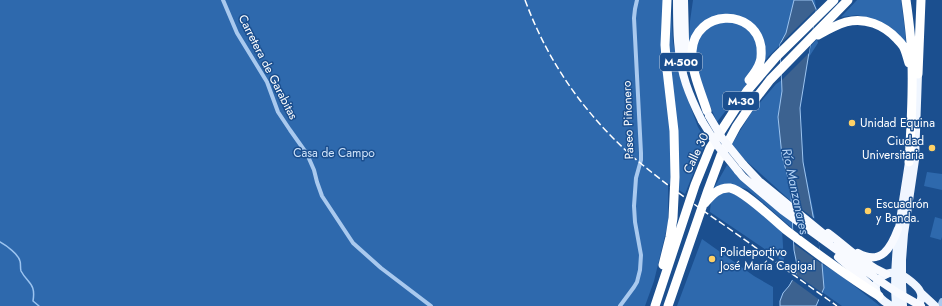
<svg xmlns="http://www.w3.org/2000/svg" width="942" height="306" font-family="Jost,sans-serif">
<rect width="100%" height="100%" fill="#1b4f8f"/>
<path fill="#2e69ad" d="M0,0H664L663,13H671L673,42L683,87L698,127L706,141L685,194L668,183V223L654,281L645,306H0Z
M693,0H815L816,9L768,57L717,122L703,89L689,40L690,21Z
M857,0H901L905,31L906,44L901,37L889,26L875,20L857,15L841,17Z
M817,39L818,43L809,57L804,78L799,110L802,156L815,219L792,202L743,158L732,144L751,113L776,84L782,80Z
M727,165C748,185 771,203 793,223V229L747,189L729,185L714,188Z
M927,172L942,174V190L924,186Z
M722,193H732L743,199L782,230L784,262L710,212C711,201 711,198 722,193Z
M935,217L942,219V237L941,240L930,237Z
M702,239L754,276L773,287V306H677Z
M822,264L839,274L880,306H842L822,292L824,288Z"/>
<path fill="#3c6290" stroke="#9cc4f0" d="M794,0H812L816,9L800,108L803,162L822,264L824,288L816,306H780V301L783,293L789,286L796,274L797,265L794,250L791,194L789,181L782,156L778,117L782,91L780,44L786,33Z"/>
<path fill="#1b4f8f" d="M816,9L809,53L782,80L780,44Z
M792,202L815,219L822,264L794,244Z
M794,273L824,294L821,301L791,279Z"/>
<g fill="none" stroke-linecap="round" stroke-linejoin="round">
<path stroke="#9cc4f0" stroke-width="1.5" d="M0,242C7,246 18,254 20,261C21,264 20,268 21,271C28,284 36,283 33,301L39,306"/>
<path stroke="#a9c9ee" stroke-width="4" d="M223,0L237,33L267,82L278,112L290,130L307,154L314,170L317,182L322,196L353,243L381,268L431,306
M620,306L634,287L637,282L640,270L641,255L635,222L634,206L636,178L641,160V153L634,18L635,9L637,0"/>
<path stroke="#a9c9ee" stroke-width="6" d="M940,306L942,301"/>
<path stroke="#f0f6ff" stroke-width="8" d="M921,293L935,306
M891,306C885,302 877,297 876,290C874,278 888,271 898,273C904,275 909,280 914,284C922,291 923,296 919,306
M896,306C892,257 902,210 909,162
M903,306L902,284V260L904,234L915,160L918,74"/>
<path stroke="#f8faff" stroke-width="8" d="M677,0C677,28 677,57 686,84C690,96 696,109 702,121
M684,0L685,39L689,65
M743,164L759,181L830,239
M738,171L743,177L782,210L877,279
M828,233C847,247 863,264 886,274
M858,253C881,266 891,248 898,229
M838,257L876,290"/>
<path stroke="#fff" stroke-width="9" d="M906,0C909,21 912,42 912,64C913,96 911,129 909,162
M818,35C827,30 836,25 846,22C865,17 884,25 897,39C899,41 901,43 903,46C906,51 907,57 909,63
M918,74L921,0
M707,111C701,92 691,71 692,51C695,9 755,7 761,47C761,52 762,57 760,62C758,69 753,75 749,80
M705,203C711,196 718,187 730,188C743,190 774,220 786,230C816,253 847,276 879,296
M663,265L670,237L673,218L675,177L674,131L667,70L665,45L667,0
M655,306L695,185L710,148L747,91L776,57L834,0
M668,306L708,190L721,155L736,127L753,102L770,80L848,0"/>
<path stroke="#fff" stroke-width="1.5" stroke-dasharray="7 3" stroke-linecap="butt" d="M525,0C548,62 583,112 632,156C661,181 692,203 724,225C762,252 799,279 837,306"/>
<path stroke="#f8faff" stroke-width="8" d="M709,116L722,138L743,164
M702,121L717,145L738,171
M877,279L898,293L921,306"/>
</g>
<g fill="#ffd166" stroke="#1b4f8f" stroke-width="1.5">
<circle cx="852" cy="123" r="4"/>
<circle cx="932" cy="148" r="4"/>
<circle cx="868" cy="211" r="4"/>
<circle cx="712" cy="259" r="4"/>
</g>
<g text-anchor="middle" stroke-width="3" stroke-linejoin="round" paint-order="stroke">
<g fill="#1b4f8f" stroke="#bbcadd" stroke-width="1">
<rect x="660" y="53" width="42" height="18" rx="3"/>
<rect x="723" y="92" width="36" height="18" rx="3"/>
</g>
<g font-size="11" font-weight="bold" fill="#fff">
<text x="681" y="66">M-500</text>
<text x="741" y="105">M-30</text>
</g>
<g font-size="12" fill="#fff" stroke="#1b4f8f">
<text transform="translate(268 67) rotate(63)" y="4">Carretera de Garabitas</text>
<text transform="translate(628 120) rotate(-92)" y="4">Paseo Piñonero</text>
<text transform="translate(696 153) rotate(-65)" y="4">Calle 30</text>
</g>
<g font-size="12" fill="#fff" stroke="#1b4f8f" text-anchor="start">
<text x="860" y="127">Unidad Equina</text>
<text x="924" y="145" text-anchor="end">Ciudad<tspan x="924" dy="14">Universitaria</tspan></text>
<text x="876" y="208">Escuadrón<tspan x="876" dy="14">y Banda.</tspan></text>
<text x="720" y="256">Polideportivo<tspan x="720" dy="14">José María Cagigal</tspan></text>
</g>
<g font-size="12" fill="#cfe3fa" stroke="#1b4f8f">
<text x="334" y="157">Casa de Campo</text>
</g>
<g font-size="13" font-style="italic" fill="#b5d3f5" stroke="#1b4f8f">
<text transform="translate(796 191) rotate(78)" y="5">Río Manzanares</text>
</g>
</g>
</svg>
